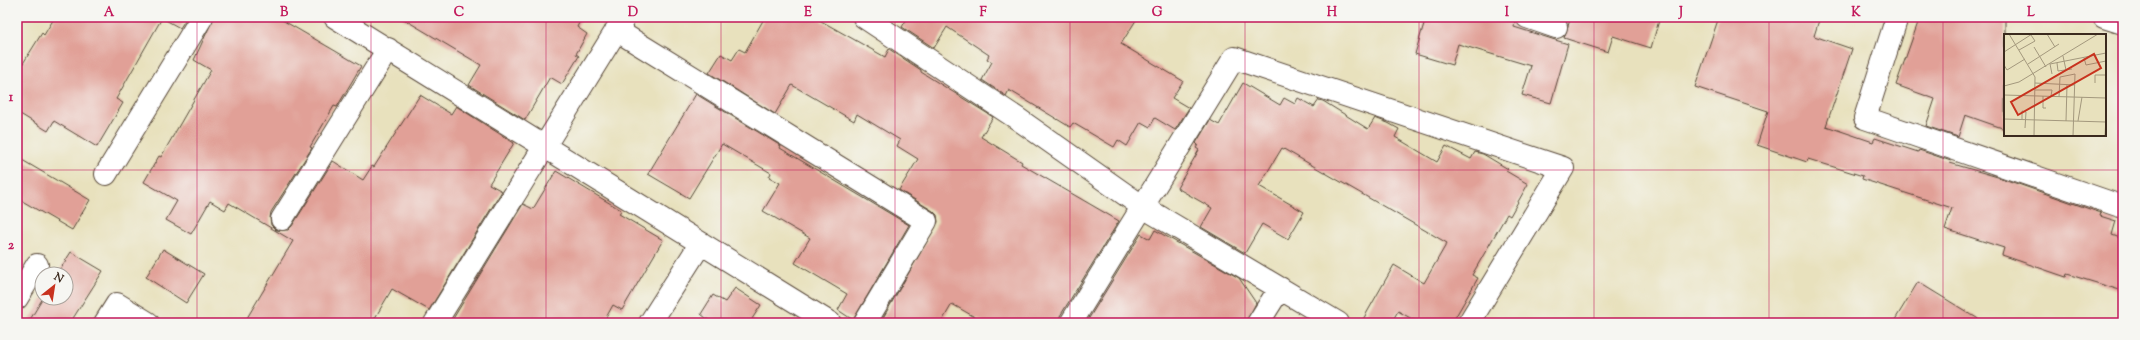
<svg xmlns="http://www.w3.org/2000/svg" width="2140" height="340" font-family="'Sorts Mill Goudy',serif">
<rect width="100%" height="100%" fill="#f6f6f2"/>
<filter id="ink" filterUnits="userSpaceOnUse"><feTurbulence type="fractalNoise" baseFrequency=".025" numOctaves="2"/><feDisplacementMap in="SourceGraphic" scale="8" xChannelSelector="R" yChannelSelector="G"/><feConvolveMatrix kernelMatrix="1 2 1 2 8 2 1 2 1" color-interpolation-filters="sRGB"/></filter>
<filter id="wash" filterUnits="userSpaceOnUse"><feTurbulence type="fractalNoise" baseFrequency=".012" numOctaves="4" result="noise"/><feDisplacementMap in="SourceGraphic" scale="16" xChannelSelector="R" yChannelSelector="G"/><feGaussianBlur stdDeviation="0.9" result="paint"/><feColorMatrix in="noise" values="0 0 0 0 0 0 0 0 0 0 0 0 0 0 0 0 0 1.4 0 .05"/><feComposite in="paint" operator="in"/></filter>
<g filter="url(#wash)">
<rect width="100%" height="100%" fill="#e8e1bd"/>
<g id="blocks">
<path fill="#e1a097" d="M55,17H187L180,28L162,18L116,99L123,103L97,147L54,121L48,131L17,112V73L42,33L44,35Z
M214,17H277L361,66L337,107L334,106L310,147L312,148L271,212L270,218L271,225L276,230H288L292,226L333,161L363,180L372,166L374,167L420,95L451,114L456,106L514,143L489,184L502,191L429,310L392,289L372,323H244L293,241L229,203L225,210L210,201L191,234L166,220L177,201L144,182L159,156L161,157L211,70L194,60Z
M400,17H582L577,27L587,34L576,54L579,56L562,84L550,77L525,120L469,85L481,65Z
M765,17H814L885,57L889,49L921,70V72L993,117L981,137L1022,162L1021,164L1119,221L1060,316L1059,323H985L952,304L941,323H880L938,222L937,215L933,211L899,190L918,159L897,146L900,140L857,114L854,121L792,85L775,114L709,73L721,54L732,60L739,49L745,52Z
M908,17H1138L1121,44L1183,81L1172,98L1189,108L1175,130L1155,118L1150,127L1141,122L1127,146L1118,140L1114,147L1073,123L1070,127L1009,90L1006,96L982,80L992,62L987,59L989,55L947,27L934,48L902,27Z
M1426,17H1502L1515,21L1514,27L1568,44L1551,103L1522,95L1531,66L1458,44L1452,65L1415,54Z
M1571,17H1660L1651,48L1613,36L1608,52L1564,38Z
M1719,17H1820L1814,36L1852,49L1826,126L1873,142L1875,138L1918,152L1919,150L1951,161L1950,163L2001,178L2101,213L2100,216L2116,221L2112,235L2123,239V291L2067,274L2066,277L2002,255L2004,248L1945,229L1952,208L1862,179L1863,176L1808,159L1807,162L1757,145L1768,111L1695,87Z
M1920,17H2005V129L1965,115L1958,137L1926,126L1935,99L1896,85Z
M1243,83L1280,105L1284,98L1295,104L1298,98L1314,107L1319,100L1323,101L1368,129L1375,118L1388,123L1399,129L1395,137L1437,162L1446,146L1471,159L1475,152L1483,154L1508,169L1506,171L1528,184L1510,216L1507,214L1472,275L1478,278L1452,323H1419L1398,311L1391,323H1361L1394,265L1424,283L1447,243L1282,148L1259,186L1304,212L1288,239L1262,224L1245,253L1201,227L1212,208L1177,188L1199,150L1196,148L1198,145L1196,143L1210,120L1219,125Z
M696,94L781,146L780,148L909,225L853,320L838,310L847,294L795,263L810,238L763,211L780,183L769,177L771,173L722,144L689,198L648,174Z
M17,157L90,200L72,230L17,198Z
M556,171L621,210L619,214L663,240L622,310L613,305L603,323L451,322L523,204L533,209Z
M1155,230L1239,278L1256,303L1246,323H1086L1141,234L1150,239Z
M163,249L204,274L186,303L146,277Z
M71,252L103,271L70,323H28L43,298H66V274H57Z
M1918,282L1985,323H1893Z
M735,288L761,305L752,319L758,323H712L701,314L713,295L725,302Z"/>
</g>
</g>
<g filter="url(#ink)">
<use href="#blocks" fill-opacity="0" stroke="#554536" stroke-width="1"/>
<g fill="none" stroke-linecap="round" stroke-linejoin="round">
<g stroke="#554536" stroke-width="24">
<path id="street" d="M335,17L830,323
M864,17L1018,119L1143,207L1338,323
M1527,17L1556,27
M1897,17L1865,118L2123,207
M2104,17L2123,23
M616,30L926,221L865,323
M106,174L202,17
M282,219L388,49
M17,298L37,265
M105,323L117,304L148,323
M435,323L624,18
M650,323L701,243
M1071,323L1234,58L1563,168L1469,323
M1258,323L1280,288"/>
</g>
<use href="#street" stroke="#fff" stroke-width="22"/>
</g>
</g>
<path fill="none" stroke="#c2185b" stroke-width="1" stroke-opacity="0.55" d="M197,17V323M371,17V323M546,17V323M721,17V323M895,17V323M1070,17V323M1245,17V323M1419,17V323M1594,17V323M1769,17V323M1943,17V323M17,170H2123"/>
<g transform="translate(2004 34)">
<rect width="102" height="102" fill="#e8e1bd"/>
<path fill="none" stroke="#a3987d" stroke-width="1" d="M5,0L31,43L30,102M43,0L51,13M30,13L42,33M15,16L31,7L27,1M0,18L28,0M59,22L62,36M80,24L82,31L102,27M53,29L54,37L68,35M24,30L55,10M0,31L3,36L21,25M48,40L46,30L102,19M31,49L71,51M91,49V41H102M0,52L15,48L94,0M31,56H48L47,62M0,61L102,64M39,62V74H42M55,63L56,43L71,40L69,102M0,85L102,88M18,85V77L22,78L21,94M62,87L63,51M74,87L78,63M101,102L102,83"/>
<path fill="#c8321e" fill-opacity="0.15" stroke="#c8321e" stroke-width="2" d="M90,20L97,34L14,81L7,68Z"/>
<rect width="102" height="102" fill="none" stroke="#3b2a1e" stroke-width="2"/>
</g>
<rect width="2140" height="340" fill="none" stroke="#f6f6f2" stroke-width="44"/>
<g transform="translate(54 286) rotate(30)"><circle r="19" fill="#f6f6f2" stroke="#aba49d"/>
<path d="M0-3L7 15L0 10L-7 15Z" fill="#c8321e"/>
<text y="-6" font-size="11" font-weight="bold" text-anchor="middle" fill="#3b2a1e">N</text>
</g>
<rect x="22" y="22" width="2096" height="296" fill="none" stroke="#c2185b" stroke-width="1.5"/>
<g font-size="13" text-anchor="middle" font-weight="bold" fill="#c2185b">
<text x="109" y="16">A</text>
<text x="284" y="16">B</text>
<text x="459" y="16">C</text>
<text x="633" y="16">D</text>
<text x="808" y="16">E</text>
<text x="983" y="16">F</text>
<text x="1157" y="16">G</text>
<text x="1332" y="16">H</text>
<text x="1507" y="16">I</text>
<text x="1681" y="16">J</text>
<text x="1856" y="16">K</text>
<text x="2031" y="16">L</text>
<text x="11" y="101">1</text>
<text x="11" y="249">2</text>
</g>
</svg>
